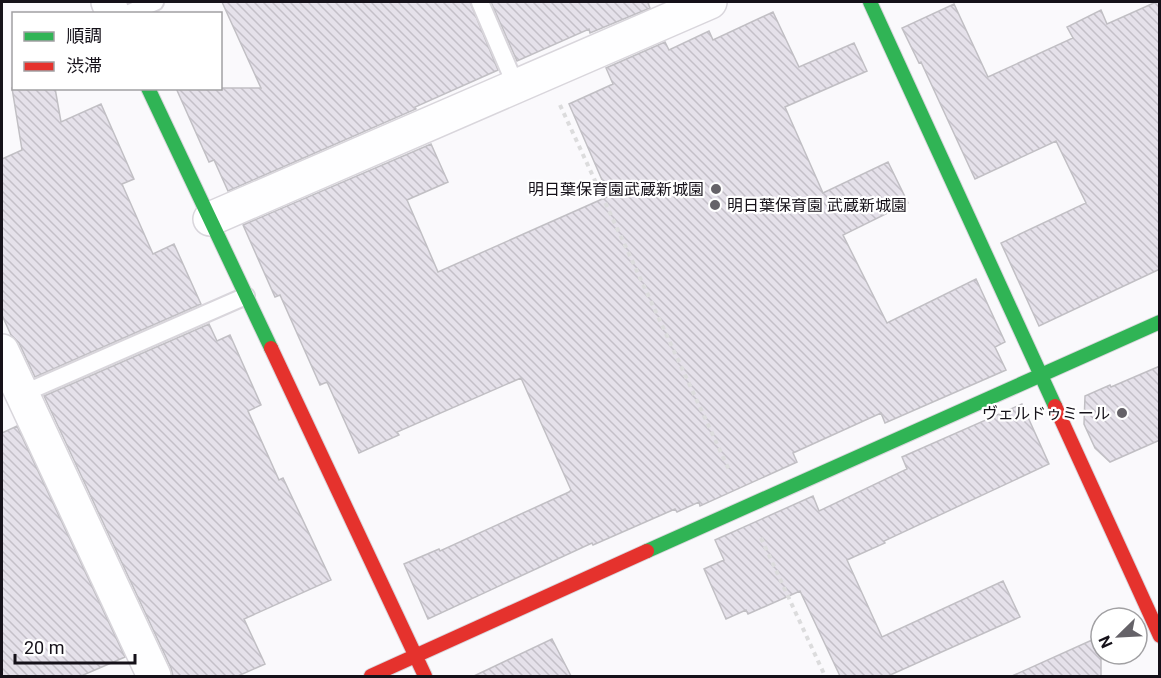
<svg xmlns="http://www.w3.org/2000/svg" width="1161" height="678" font-family="Roboto,'Noto Sans JP',sans-serif">
<defs>
<pattern id="building-back-hatch" width="6" height="6" patternUnits="userSpaceOnUse" patternTransform="scale(1.5)"><rect width="6" height="6" fill="#e5e1ea"/><path d="M-1 5l2 2M0 0l6 6M5-1l2 2" fill="none" stroke="#c4c0c8"/></pattern>
</defs>
<rect width="100%" height="100%" fill="#faf9fc"/>
<path fill="url(#building-back-hatch)" stroke="#c1bfc4" stroke-width="1.5" d="M222,2H470L498,70L415,107L416,109L228,191L214,160L209,162L176,88H261Z
M491,2H651L648,3L650,8L590,33L589,29L517,61Z
M1156,2H1160V269L1039,326L1001,243L1086,203L1056,141L975,179L921,62L919,63L902,28L954,4L988,77L1073,38L1067,27L1101,10L1107,24Z
M773,12L799,67L854,43L867,71L785,107L823,193L888,162L908,203L843,235L887,323L976,279L1005,342L995,347L1006,370L885,423L881,413L793,453L797,462L700,506L699,502L677,512L675,509L593,545L592,543L428,619L404,564L439,549L440,551L569,492L571,490L521,378L397,432L399,435L359,453L327,382L320,385L280,295L275,297L243,225L431,144L448,182L407,200L438,272L609,196L569,104L613,84L606,68L665,42L669,50L709,31L713,40Z
M12,88H55L61,122L101,104L134,179L122,184L153,254L174,244L201,304L35,377L19,343L11,335L2,315V159L22,150Z
M209,324L217,341L230,335L261,405L248,411L279,480L283,478L331,580L244,619L265,664L238,676H173L171,668L44,396Z
M1160,366V440L1110,462L1095,448L1084,424L1085,396L1110,385L1111,387Z
M1022,404L1049,464L884,541L885,543L847,560L882,637L1003,581L1020,617L888,676H840L800,591L748,614L746,610L726,619L704,569L724,560L715,540L813,496L819,511L907,469L902,457Z
M17,426L125,657L81,676H2V433Z
M1101,636V676H1012Z
M552,639L571,676H474Z"/>
<g fill="none" stroke-linecap="round" stroke-linejoin="round">
<g stroke="#d9d6dc" stroke-width="20">
<path id="lane" d="M480,2L516,86
M127,14L155,2
M22,394L246,296"/>
</g>
<g stroke="#d9d6dc" stroke-width="36">
<path id="street" d="M108,2L113,14
M210,219L710,2
M2,351L154,676"/>
</g>
<g stroke="#d9d6dc" stroke-width="16">
<path id="fast" d="M870,2L1055,406
M148,88L271,348
M647,551L1160,322"/>
</g>
<g stroke="#d9d6dc" stroke-width="16">
<path id="jam" d="M271,348L425,676
M1055,406L1160,636
M371,676L647,551"/>
</g>
<path stroke="#dcdcdd" stroke-width="4" stroke-dasharray="4.5 4.5" stroke-linecap="butt" d="M560,105L730,472
M761,538L825,676"/>
<use href="#lane" stroke="#fefeff" stroke-width="16"/>
<use href="#street" stroke="#fefeff" stroke-width="33"/>
<use href="#fast" stroke="#30b455" stroke-width="14"/>
<use href="#jam" stroke="#e5322d" stroke-width="14"/>
</g>
<g fill="#656268" stroke="#fff" stroke-width="2">
<circle cx="716" cy="189" r="6"/>
<circle cx="715" cy="205" r="6"/>
<circle cx="1122" cy="413" r="6"/>
</g>
<g text-anchor="middle" stroke-width="4.5" stroke-linejoin="round" paint-order="stroke">
<g font-size="16" fill="#151119" stroke="#fff" text-anchor="end">
<text x="704" y="195">明日葉保育園武蔵新城園</text>
<text x="727" y="211" text-anchor="start">明日葉保育園 武蔵新城園</text>
<text x="1110" y="419">ヴェルドゥミール</text>
</g>
</g>
<rect width="1161" height="678" fill="none" stroke="#151119" stroke-width="6"/>
<rect x="12" y="12" width="210" height="78" fill="#ffffff" stroke="#a1a0a3" stroke-width="1.5"/>
<rect x="24" y="32" width="30" height="9" fill="#30b455" stroke="#a1a0a3" stroke-width="1.5"/>
<text x="66" y="42" font-size="18" fill="#151119">順調</text>
<rect x="24" y="62" width="30" height="9" fill="#e5322d" stroke="#a1a0a3" stroke-width="1.5"/>
<text x="66" y="72" font-size="18" fill="#151119">渋滞</text>
<g transform="translate(1119 636) rotate(246)"><circle r="28" fill="#ffffff" stroke="#a1a0a3" stroke-width="1.5"/>
<path d="M0-4.5L10 22L0 15L-10 22Z" fill="#656268"/>
<text y="-9" font-size="16" font-weight="bold" text-anchor="middle" fill="#151119">N</text>
</g>
<path d="M15 654v9h120v-9" fill="none" stroke="#151119" stroke-width="3"/>
<text x="24" y="654" font-size="18" fill="#151119" stroke="#ffffff" stroke-width="4.5" paint-order="stroke">20 m</text>
</svg>
